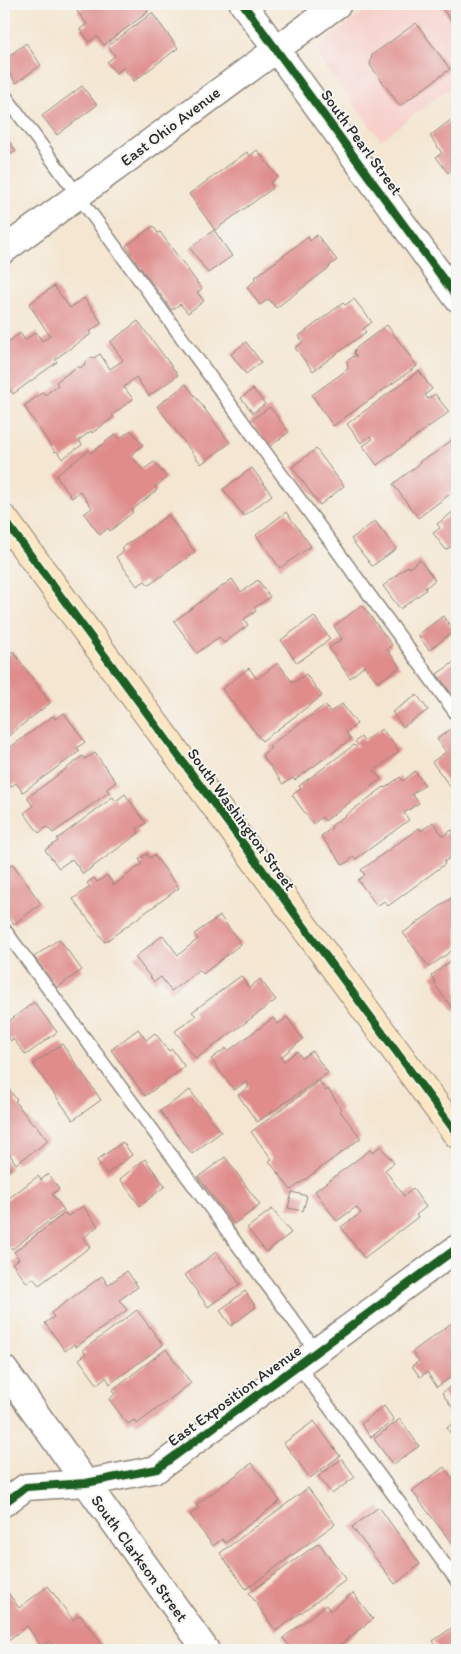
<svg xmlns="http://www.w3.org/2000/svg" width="461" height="1654" font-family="Itim,sans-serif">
<rect width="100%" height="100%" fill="#f6f6f2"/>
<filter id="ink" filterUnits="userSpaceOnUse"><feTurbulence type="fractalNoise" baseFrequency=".02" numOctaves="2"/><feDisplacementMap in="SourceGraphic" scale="10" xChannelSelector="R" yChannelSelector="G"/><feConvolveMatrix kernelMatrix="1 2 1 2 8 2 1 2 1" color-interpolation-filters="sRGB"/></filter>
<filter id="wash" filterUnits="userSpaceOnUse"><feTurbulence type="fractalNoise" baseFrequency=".0096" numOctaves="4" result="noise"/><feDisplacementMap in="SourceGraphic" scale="20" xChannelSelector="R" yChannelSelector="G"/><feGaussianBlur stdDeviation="1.12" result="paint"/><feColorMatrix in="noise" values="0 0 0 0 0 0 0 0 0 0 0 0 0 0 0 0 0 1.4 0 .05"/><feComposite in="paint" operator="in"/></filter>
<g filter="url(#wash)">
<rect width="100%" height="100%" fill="#f4e6d1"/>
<path fill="#f7d0cc" d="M374,4H457V82L381,140L321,61L319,53L322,43Z"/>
<g id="blocks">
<path fill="#df8c8b" d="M87,4H154L147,10L148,12L104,45L97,36L89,42L80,29L87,24L77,11Z
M439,4H457V29Z
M152,13L178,48L134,81L123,68L116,73L107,62L115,56L108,46Z
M416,23L450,69L400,106L370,65L372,55Z
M26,43L41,65L16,83L4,65V60Z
M82,86L97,105L57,135L42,116Z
M457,115V170L456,171L454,168L448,173L436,157L442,153L430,136Z
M4,134L16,151L4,159Z
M257,150L278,177L270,183L273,188L215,230L189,194L247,152L250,156Z
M153,226L158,233L160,232L202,289L197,292L204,301L188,313L180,304L172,310L130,254L131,253L126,246Z
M214,230L232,256L208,273L190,248Z
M317,235L337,260L329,266L330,267L276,308L269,299L260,305L247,287L256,280L254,278L308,237L310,241Z
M54,286L70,308L84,298L102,323L89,332L91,334L55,359L57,362L13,394L4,382V355L8,352L4,345L20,333L25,340L36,332L42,341L50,336L29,304Z
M354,299L372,322L363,329L366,332L313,371L295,348L303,342L299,336L343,303L345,305Z
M138,321L178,375L149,396L136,377L124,387L133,399L112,415L114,417L92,433L91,431L79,440L82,445L62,459L57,451L55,452L24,406L43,392L45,395L58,385L56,382L78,366L80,368L85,364L84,363L92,357L94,358L100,354L110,369L123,360L110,342Z
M387,325L417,366L333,426L312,395L348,369L347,361L354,356H357L354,353L355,349Z
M246,342L261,362L246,374L231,354Z
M419,371L432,389L425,395L428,399L435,394L449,412L377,465L363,446L373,439L370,436L361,443L347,424Z
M186,384L230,443L201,464L157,406Z
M253,389L265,404L253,413L241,398Z
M270,407L289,432L269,447L250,421Z
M131,430L143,445L131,455L143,470L154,462L167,478L155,487L157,490L131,511L133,512L110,531L108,528L100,535L84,514L92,508L80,491L72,498L56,476L89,450L91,453L116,434L119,439Z
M456,437L457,489L418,518L393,484L418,465L421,460L432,455Z
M316,449L344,486L320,505L292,467Z
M252,468L272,495L244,516L223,489Z
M457,509V551L453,545L446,550L433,533L440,528L437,524Z
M286,512L311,546L280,568L256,535Z
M168,515L195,552L149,585L145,581L137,586L116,557L124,551L122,548Z
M375,521L396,549L372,566L351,539Z
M420,560L435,580L425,588L426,590L400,609L383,586L408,566L409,568Z
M232,579L241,592L258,580L270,597L254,608L256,611L244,619L248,625L224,643L219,637L197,653L174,621Z
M362,605L392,645L387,649L400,667L378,682L364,666L350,678L329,648L342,639L334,626Z
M314,616L330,639L297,663L281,640Z
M443,616L454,631L429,650L418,635Z
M4,635L9,642L4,646Z
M13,651L50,703L7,737V736L4,738V657Z
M457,660V694L453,696L437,674Z
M278,663L293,683L306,674L322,696L262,741L222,689L249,668L257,679Z
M417,695L428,710L403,727L392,712Z
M342,704L357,724L346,732L351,739L295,780L293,778L283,784L262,755L271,748L269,746L325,705L330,712Z
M64,713L85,742L77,748L80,751L23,792L16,783L7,790L4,785V752L53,716L55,719Z
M452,728L457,735V785L452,789L432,762L446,752L437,739Z
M382,729L399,751L374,771L381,779L325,821L322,817L313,824L292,795L301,789L299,786L354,745L356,747L358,745L355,742L361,737L364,741Z
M95,753L116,782L107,789L109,792L53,833L47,827L39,833L24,813L33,806L27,798L83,756L85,759Z
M415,771L425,785L412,794L419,803L404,813L409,820L356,859L354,857L343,865L321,836L332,828L331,826L384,787L385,788L400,777L403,781Z
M125,794L146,823L137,829L139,833L83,874L72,859L59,868L45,850L58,841L57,839L113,797L116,801Z
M433,822L443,836L452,830L457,838V853L444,862L445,864L388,906L384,901L377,906L358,880L365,875L361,870L419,828L421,831Z
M4,853L9,860L4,864Z
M147,854L150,858L154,855L179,888L105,942L73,899L90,887L87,883L94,878L97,882L107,875L114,885L142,864L139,859Z
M13,864L41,904L14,924L4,909V870Z
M457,894V947L429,967L403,933Z
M220,916L241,944L203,974L200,970L171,991L161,977L154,982L135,957L163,935L178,955L198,939L194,934Z
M59,939L82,970L57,988L34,957Z
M457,956V1008L454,1011L434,983L436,982L431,976Z
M241,976L249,988L260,979L276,1000L196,1059L175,1031L196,1016L192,1012Z
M34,1002L57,1032L26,1055L13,1039L11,1041L6,1034L9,1032L4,1025Z
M287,1017L303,1039L281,1057L284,1061L297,1051L302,1058L312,1051L328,1073L257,1122L238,1095L249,1087L246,1082L234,1090L211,1059L226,1048L228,1051L273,1018L278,1024Z
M138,1029L146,1040L155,1033L169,1051L172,1049L185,1067L145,1096L111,1050Z
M62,1044L101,1100L73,1120L33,1064Z
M319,1081L326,1091L328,1089L342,1109L340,1111L361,1138L291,1190L269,1161L272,1159L251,1132Z
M4,1082L17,1100L15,1101L33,1125L35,1124L48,1141L16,1164L9,1153L4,1157Z
M190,1090L221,1132L192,1154L160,1111Z
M123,1142L132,1155L107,1174L97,1160Z
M380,1146L394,1163L385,1170L404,1196L413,1189L426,1207L416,1215L418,1217L364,1258L341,1227L361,1213L356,1207L337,1221L315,1191L370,1150L372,1153Z
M225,1157L260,1205L234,1224L198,1177Z
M4,1158L11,1169L4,1174Z
M145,1159L165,1186L140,1206L120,1179Z
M48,1174L59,1189L52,1194L64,1210L12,1249L9,1246L4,1250V1202L38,1176L41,1180Z
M292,1192L307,1196L303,1211L288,1208Z
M83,1206L98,1226L83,1238L90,1247L39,1285L33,1278L27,1283L12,1263L19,1259L14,1252L65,1213L68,1216Z
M272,1209L291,1233L266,1252L247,1228Z
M216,1252L240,1284L208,1307L185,1275Z
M127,1271L138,1287L119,1300L127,1310L76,1347L74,1344L65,1351L45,1323L54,1317L51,1313L102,1276L108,1285Z
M245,1291L256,1307L231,1326L220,1310Z
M137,1310L163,1345L110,1384L106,1377L97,1384L79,1359L86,1354L83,1350Z
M457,1319V1373L437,1387L427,1372L420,1377L412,1366L419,1361L412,1352Z
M166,1349L191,1383L137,1424L134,1420L128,1424L109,1399L115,1394L112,1390Z
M457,1381V1414L442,1393Z
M384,1406L394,1420L371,1437L361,1424Z
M400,1419L419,1446L393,1465L374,1439Z
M457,1420V1436L454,1438L447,1428Z
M314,1421L340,1456L310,1478L284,1443Z
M342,1459L355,1477L332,1494L318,1476Z
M252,1463L280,1501L225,1543L222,1539L213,1546L190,1515L199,1508L196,1505Z
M444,1467L457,1485V1550L412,1491Z
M308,1488L335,1524L246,1589L220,1553Z
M379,1507L420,1564L395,1584L352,1527Z
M319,1543L346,1580L276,1631L249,1593Z
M48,1586L73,1620L80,1615L106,1650H56L49,1641L42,1647L27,1626L4,1643V1592L6,1590L19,1608Z
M353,1593L373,1619L333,1650H293L283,1638L326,1605L330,1611Z
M457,1624V1650H439L433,1641Z"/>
</g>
</g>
<g filter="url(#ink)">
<use href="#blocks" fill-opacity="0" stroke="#90887e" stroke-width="1"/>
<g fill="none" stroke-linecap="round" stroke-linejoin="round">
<g stroke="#90887e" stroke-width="15">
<path id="lane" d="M4,94L457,715
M4,929L316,1351
M298,1365L457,1581"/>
</g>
<g stroke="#90887e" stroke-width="29">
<path id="street" d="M243,4L457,298
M4,250L338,4
M4,1369L206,1650
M4,1503L26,1487L86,1483L157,1469L457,1248"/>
</g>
<g stroke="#90887e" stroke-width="30">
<path id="secondary" d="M4,519L457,1134"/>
</g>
<use href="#lane" stroke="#fff" stroke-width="12"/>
<use href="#street" stroke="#fff" stroke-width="26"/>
<use href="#secondary" stroke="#fce6c4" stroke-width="28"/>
<g stroke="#f6f6f2" stroke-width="11">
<path id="cycleway" d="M243,4L457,298
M4,519L457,1134
M4,1503L26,1487L86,1483L157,1469L457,1248"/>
</g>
<use href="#cycleway" stroke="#1b5e20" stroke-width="8"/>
</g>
</g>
<g text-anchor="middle" stroke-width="4" stroke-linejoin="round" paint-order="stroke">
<g font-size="16" fill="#2b2b2b" stroke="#f6f6f2">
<text transform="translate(170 126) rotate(-37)" y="6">East Ohio Avenue</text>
<text transform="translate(362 142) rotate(54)" y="6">South Pearl Street</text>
<text transform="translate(242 819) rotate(54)" y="6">South Washington Street</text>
<text transform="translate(234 1395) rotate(-36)" y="6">East Exposition Avenue</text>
<text transform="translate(140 1558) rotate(54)" y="6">South Clarkson Street</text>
</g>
</g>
<rect width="461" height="1654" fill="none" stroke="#f6f6f2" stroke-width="20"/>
</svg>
